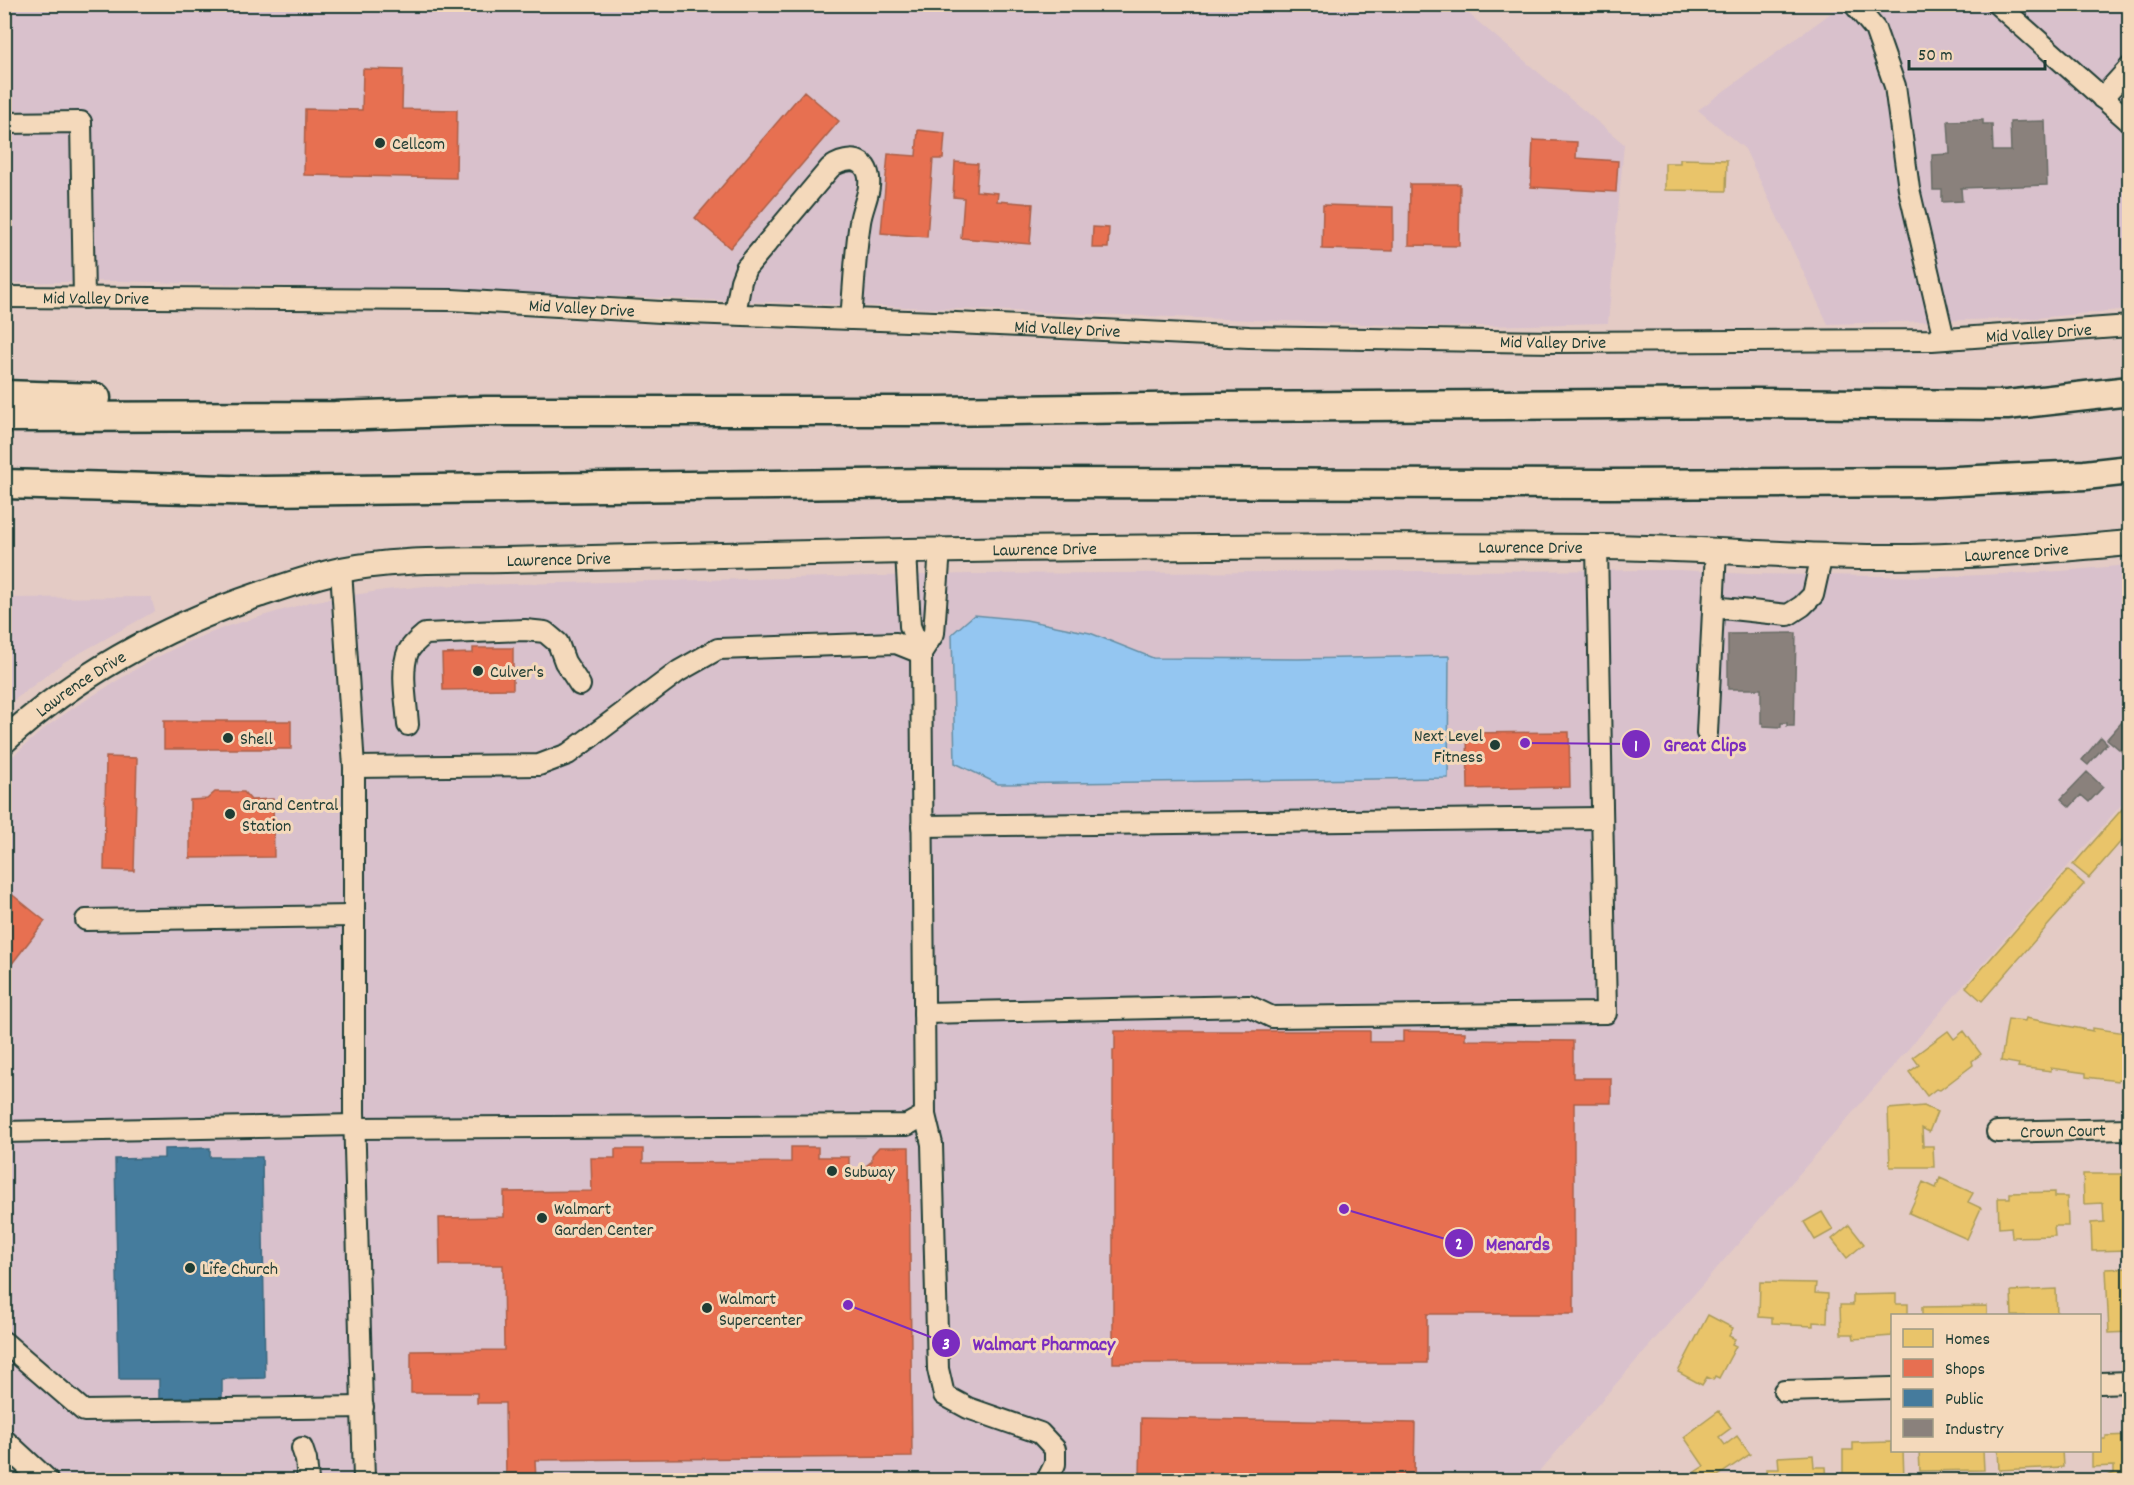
<svg xmlns="http://www.w3.org/2000/svg" width="2134" height="1485" font-family="Dekko,sans-serif">
<rect width="100%" height="100%" fill="#e4cbc5"/>
<filter id="ink" filterUnits="userSpaceOnUse"><feTurbulence type="fractalNoise" baseFrequency=".0167" numOctaves="2"/><feDisplacementMap in="SourceGraphic" scale="12" xChannelSelector="R" yChannelSelector="G"/><feConvolveMatrix kernelMatrix="1 2 1 2 8 2 1 2 1" color-interpolation-filters="sRGB"/></filter>
<g filter="url(#ink)">
<path fill="#d9c1cc" d="M4,5H1458L1624,144L1608,323L1444,327L576,295L118,281L5,283Z
M1842,5H2129V309L2037,318L1828,324L1745,149L1698,110Z
M2129,565V796L1532,1480H61L5,1424V763L45,728L73,708L144,664L187,642L228,626L310,602L385,590L426,586L972,574L1423,571L1679,570L1749,574L1940,577L2061,571Z
M151,597L155,611L64,662L5,707V598Z"/>
<path fill="#94c6f1" stroke="#658fa5" stroke-width="1.5" d="M974,615L1026,620L1090,633L1153,658L1298,659L1449,656L1448,778L998,784L955,763L952,634Z"/>
<path fill="#e9c46a" stroke="#ac9c5a" stroke-width="1.5" d="M1680,159L1727,160L1726,191L1665,190V163H1680Z
M2130,800V831L2089,878L2073,865Z
M2068,870L2084,884L1982,1001L1966,987Z
M2026,1018L2093,1031V1028L2126,1033L2125,1036L2130,1037V1080L2118,1079V1081L2086,1077V1073L2051,1068V1071L2018,1067L2019,1064L2001,1061L2008,1019L2025,1021Z
M1948,1031L1954,1039L1964,1031L1981,1054L1972,1061L1973,1065L1940,1090L1936,1089L1927,1096L1909,1072L1919,1065L1913,1057Z
M1924,1106L1937,1112L1929,1132L1922,1128L1923,1146H1933L1934,1167H1890L1888,1109Z
M2083,1174H2130V1193H2127L2130,1250L2092,1251L2091,1223L2104,1222L2103,1203L2084,1204Z
M1940,1178L1973,1193L1968,1202L1981,1208L1967,1239L1909,1213L1923,1182L1936,1188Z
M2055,1192V1197H2067L2068,1226H2054L2055,1236L2012,1237L2011,1227L1999,1228L1998,1198H2010V1193Z
M1822,1212L1833,1230L1815,1240L1804,1222Z
M1849,1225L1864,1244L1847,1258L1832,1239Z
M2129,1268L2130,1332L2109,1333L2106,1269Z
M1760,1282L1816,1283L1815,1293L1828,1294L1827,1323L1813,1322V1326L1791,1325V1324L1772,1323V1318L1759,1317Z
M2056,1289L2057,1316H2012L2011,1291Z
M1896,1294V1304H1908V1316H1892V1336L1854,1339L1853,1334H1841L1840,1305H1853V1295Z
M1987,1306V1316H1922V1307Z
M1708,1315L1733,1328L1729,1336L1735,1339L1732,1344L1736,1346L1719,1378L1715,1376L1713,1380L1707,1377L1702,1385L1678,1372Z
M1719,1411L1731,1428L1719,1437L1725,1445L1737,1436L1750,1454L1712,1480H1701L1695,1472L1704,1466L1684,1437Z
M2130,1435V1480H2108V1476L2114,1473V1466L2092,1467V1450H2100V1439H2106V1436Z
M1892,1442V1450H1903L1904,1480H1843V1450H1853V1443Z
M1919,1450H1983L1984,1470L1920,1471Z
M1998,1450H2062L2063,1467L1999,1470Z
M1813,1455L1814,1467H1826L1827,1480H1767L1766,1469H1779L1778,1457Z"/>
<path fill="#e76f51" stroke="#ab6048" stroke-width="1.5" d="M363,69L403,70L402,109L457,110L456,178L304,175L305,109L362,110Z
M804,91L839,121L730,248L695,218Z
M918,130L945,133L943,159H933L927,237L881,233L888,154L916,156Z
M1533,140L1577,142L1576,158L1618,161L1616,192L1531,187Z
M955,162L978,164L976,191L998,193L997,201L1033,204L1030,244L961,238L964,198L953,197Z
M1410,184H1460L1459,246L1409,245Z
M1323,205L1393,207V251L1322,249Z
M1093,227L1109,228L1108,248H1092Z
M473,648H513V689L443,690L442,654L473,653Z
M164,721H291V749H164Z
M1569,732L1570,787L1468,789L1467,733Z
M106,757L137,758L134,871L104,870Z
M215,792H244L251,800L273,799L274,857L190,858V800L207,799Z
M4,888L45,921L4,974Z
M1115,1031H1370V1042H1403V1031L1465,1032V1040L1573,1041V1078H1611V1103H1574V1314H1427V1363H1113V1050H1115Z
M791,1147H818V1157H849V1173H857L872,1161V1155L879,1147H909L912,1457L535,1460L536,1480H506L505,1403H477V1393H411V1351L504,1350L503,1265H440L439,1218L504,1217V1192L592,1191L591,1158H615V1149H643V1163L791,1162Z
M1141,1418L1415,1423L1414,1480H1140Z"/>
<path fill="#457b9d" stroke="#3a687e" stroke-width="1.5" d="M210,1148V1157H262L265,1378L222,1379V1399L159,1400V1379H119L115,1159L164,1158V1149Z"/>
<path fill="#8a817c" stroke="#6a6d66" stroke-width="1.5" d="M1983,120V124H1992L1993,151H2011L2010,122L2045,121L2047,185L1961,188L1962,201L1942,202V190H1933L1932,155L1950,154L1948,121Z
M1796,633L1794,726H1787V723H1781V727L1763,726V723H1761V689H1728V634Z
M2130,713V752L2126,755L2107,739Z
M2101,737L2107,743L2088,765L2082,760Z
M2087,772L2103,787L2089,802L2081,795L2070,807L2061,799Z"/>
<g fill="none" stroke-linecap="round" stroke-linejoin="round">
<g stroke="#1f3d34" stroke-width="24">
<g id="minor">
<path d="M1854,4L1875,29L1895,86L1909,189L1944,339"/>
<path d="M1997,4L2130,122"/>
<path d="M2102,98L2130,67"/>
<path d="M4,123L81,122L84,298"/>
<path id="s1" d="M4,297L452,300L661,312L935,322L1249,337L1555,342L1932,340L2130,326"/>
<path d="M735,314L741,281L746,268L830,168C841,160 862,154 868,173C873,189 862,206 860,222C855,254 854,287 851,319"/>
<path d="M341,570L354,767V1112L364,1480"/>
<path d="M1713,607L1788,615L1802,606L1813,595L1822,555"/>
<path d="M921,653L934,633L940,549"/>
<path d="M408,725C407,705 400,671 408,652C412,644 419,639 425,634L525,630L545,632L558,643L565,662L580,685"/>
<path d="M1707,733L1716,550"/>
<path d="M354,767L539,765L568,754L679,671L718,649L896,643L921,653"/>
<path d="M922,826L1602,818"/>
<path d="M86,920L354,916"/>
<path d="M924,1013L1249,1006L1272,1017L1606,1013L1597,547"/>
<path d="M925,1115L932,1144L938,1369L944,1395L968,1408L1040,1433L1055,1449V1464L1047,1480"/>
<path d="M354,1128L907,1125L925,1115L921,653L910,626L906,551"/>
<path d="M4,1132L354,1125"/>
<path id="s2" d="M1997,1132L2130,1129"/>
<path d="M4,1342L84,1411L363,1407"/>
<path d="M2100,1383L2130,1382"/>
<path d="M1784,1391L1892,1388"/>
<path d="M302,1448L306,1460L308,1480"/>
</g>
</g>
<g stroke="#1f3d34" stroke-width="28">
<g id="major">
<path id="s3" d="M4,741C78,674 164,627 258,595C285,586 313,576 341,570C392,559 453,561 505,560C592,558 679,556 766,554C1043,547 1319,545 1595,547C1686,547 1777,556 1868,557C1955,558 2043,551 2130,543"/>
<path d="M4,1442L45,1480"/>
</g>
</g>
<g stroke="#1f3d34" stroke-width="33">
<path id="highway" d="M4,395L96,398
M4,417L335,416L485,411H938L1218,407L1752,403L2007,405L2130,391
M4,484L264,491L935,483L1610,484L1936,482L2085,475L2130,470"/>
</g>
<use href="#minor" stroke="#f4d9bb" stroke-width="20"/>
<use href="#major" stroke="#f4d9bb" stroke-width="24"/>
<use href="#highway" stroke="#f4d9bb" stroke-width="28"/>
</g>
</g>
<g fill="#1f3d34" stroke="#f4d9bb" stroke-width="2">
<circle cx="380" cy="143" r="6"/>
<circle cx="478" cy="671" r="6"/>
<circle cx="228" cy="738" r="6"/>
<circle cx="1495" cy="745" r="6"/>
<circle cx="230" cy="814" r="6"/>
<circle cx="832" cy="1171" r="6"/>
<circle cx="542" cy="1218" r="6"/>
<circle cx="190" cy="1268" r="6"/>
<circle cx="707" cy="1308" r="6"/>
</g>
<g text-anchor="middle" stroke-width="6" stroke-linejoin="round" paint-order="stroke">
<g font-size="18" fill="#1f3d34" stroke="#f4d9bb" text-anchor="start">
<text x="392" y="149">Cellcom</text>
<text x="490" y="677">Culver's</text>
<text x="1483" y="741" text-anchor="end">Next Level<tspan x="1483" dy="21">Fitness</tspan></text>
<text x="240" y="744">Shell</text>
<text x="242" y="810">Grand Central<tspan x="242" dy="21">Station</tspan></text>
<text x="844" y="1177">Subway</text>
<text x="554" y="1214">Walmart<tspan x="554" dy="21">Garden Center</tspan></text>
<text x="202" y="1274">Life Church</text>
<text x="719" y="1304">Walmart<tspan x="719" dy="21">Supercenter</tspan></text>
</g>
<g font-size="18" fill="#1f3d34" stroke="#f4d9bb">
<text dy="6" stroke="none"><textPath href="#s1" startOffset="92">Mid Valley Drive</textPath></text>
<text dy="6" stroke="none"><textPath href="#s1" startOffset="578">Mid Valley Drive</textPath></text>
<text dy="6" stroke="none"><textPath href="#s1" startOffset="1064">Mid Valley Drive</textPath></text>
<text dy="6" stroke="none"><textPath href="#s1" startOffset="2036">Mid Valley Drive</textPath></text>
<text dy="6" stroke="none"><textPath href="#s1" startOffset="1550">Mid Valley Drive</textPath></text>
<text dy="6" stroke="none"><textPath href="#s3" startOffset="1572">Lawrence Drive</textPath></text>
<text dy="6" stroke="none"><textPath href="#s3" startOffset="1086">Lawrence Drive</textPath></text>
<text dy="6" stroke="none"><textPath href="#s3" startOffset="2058">Lawrence Drive</textPath></text>
<text dy="6" stroke="none"><textPath href="#s3" startOffset="600">Lawrence Drive</textPath></text>
<text dy="6" stroke="none"><textPath href="#s3" startOffset="96">Lawrence Drive</textPath></text>
<text dy="6" stroke="none"><textPath href="#s2" startOffset="66">Crown Court</textPath></text>
</g>
</g>
<path fill="none" stroke="#7b2cbf" stroke-width="2" d="M1525 743L1636 744M1344 1209L1459 1243M848 1305L946 1343"/>
<g fill="#7b2cbf" stroke="#f4d9bb" stroke-width="2">
<circle cx="1525" cy="743" r="6"/>
<circle cx="1344" cy="1209" r="6"/>
<circle cx="848" cy="1305" r="6"/>
<circle cx="1636" cy="744" r="15"/>
<circle cx="1459" cy="1243" r="15"/>
<circle cx="946" cy="1343" r="15"/>
</g>
<g font-size="18" text-anchor="middle" font-weight="bold" fill="#fff">
<text x="1636" y="751">1</text>
<text x="1459" y="1249">2</text>
<text x="946" y="1349">3</text>
</g>
<g font-size="20" text-anchor="middle" font-weight="bold" fill="#7b2cbf" stroke="#f4d9bb" stroke-width="6" stroke-linejoin="round" paint-order="stroke">
<text x="1705" y="751">Great Clips</text>
<text x="1518" y="1250">Menards</text>
<text x="1044" y="1350">Walmart Pharmacy</text>
</g>
<rect width="2134" height="1485" fill="none" stroke="#f4d9bb" stroke-width="24"/>
<rect x="12" y="12" width="2110" height="1461" fill="none" stroke="#1f3d34" stroke-width="2" filter="url(#ink)"/>
<rect x="1891" y="1314" width="210" height="138" fill="#f4d9bb" stroke="#9f9b85" stroke-width="1.5"/>
<rect x="1903" y="1329" width="30" height="18" fill="#e9c46a" stroke="#9f9b85" stroke-width="1.5"/>
<text x="1945" y="1344" font-size="18" fill="#1f3d34">Homes</text>
<rect x="1903" y="1359" width="30" height="18" fill="#e76f51" stroke="#9f9b85" stroke-width="1.5"/>
<text x="1945" y="1374" font-size="18" fill="#1f3d34">Shops</text>
<rect x="1903" y="1389" width="30" height="18" fill="#457b9d" stroke="#9f9b85" stroke-width="1.5"/>
<text x="1945" y="1404" font-size="18" fill="#1f3d34">Public</text>
<rect x="1903" y="1419" width="30" height="18" fill="#8a817c" stroke="#9f9b85" stroke-width="1.5"/>
<text x="1945" y="1434" font-size="18" fill="#1f3d34">Industry</text>
<path d="M1909 60v9h136v-9" fill="none" stroke="#1f3d34" stroke-width="3"/>
<text x="1918" y="60" font-size="18" fill="#1f3d34" stroke="#f4d9bb" stroke-width="4.5" paint-order="stroke">50 m</text>
</svg>
